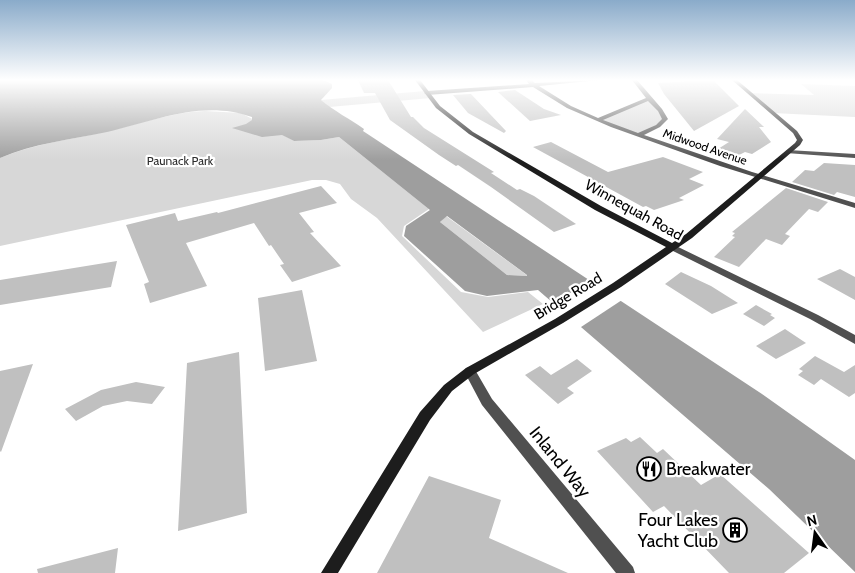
<svg xmlns="http://www.w3.org/2000/svg" width="855" height="573" font-family="Cabin,sans-serif">
<rect width="100%" height="100%" fill="#fff"/>
<path fill="#d7d7d7" d="M801,84L855,86V117L773,113L749,93L814,95Z
M425,91L431,98L329,107L321,100Z
M649,99L660,110L663,121L638,135L598,120Z
M205,111L241,113L294,141L321,140L339,137L429,209L404,226L402,236L461,292L488,297L528,292L543,304L483,332L377,218L351,199L340,184L326,180H312L0,246V158C35,143 71,140 108,131C141,124 171,112 205,111Z
M446,216L528,276L507,275L440,222Z"/>
<path fill="#9e9e9e" fill-rule="evenodd" d="M0,80H323L332,84V88L321,100C334,111 350,119 364,129L363,131L762,394L855,460V572L769,489L538,290L487,296L465,291L404,236L406,226L430,210L339,137L321,140L294,141L282,135L262,137L232,128L246,124L252,120V117C203,99 154,121 107,132C70,140 34,143 0,158ZM447,216L527,275V276L507,275L440,222Z"/>
<path fill="#fff" d="M592,280L622,300L578,329L551,305Z"/>
<path fill="#c0c0c0" d="M358,80H388L411,117H413L424,128L494,172L491,173L517,190L520,189L534,196L576,224L554,232L491,187L458,165L456,166L439,155L390,120L375,93H364Z
M695,81H714L739,106L694,131L664,94L658,83Z
M515,90L544,109L561,115L530,121L498,92Z
M471,94L506,131L504,133L468,113L453,95Z
M745,109L764,127H759L771,142L752,154L745,152L739,155L718,149L729,142L717,139Z
M551,142L608,172L663,157L703,172L689,179L704,185L679,198L684,200L654,210L646,206L643,207L533,147Z
M824,163L855,165V197L837,192L834,195L792,182L805,170L814,171Z
M321,186L337,203L299,213L314,232L310,233L341,266L292,282L280,265L284,264L271,245L269,246L254,223L186,243L207,286L150,303L144,284L149,282L126,225L175,213L178,221L217,212L218,213Z
M786,188L828,202L818,212L809,209L785,234L790,236L782,245L766,239L739,267L714,257L735,237L732,236L735,233L732,232Z
M117,261L111,287L0,305V280Z
M840,269L855,277V300L817,279Z
M681,272L711,286L738,303L712,314L665,284Z
M302,290L317,361L265,371L258,298Z
M756,305L772,314L770,315L775,318L764,326L743,314Z
M785,329L806,343L776,359L756,346Z
M239,352L247,513L178,531L187,363Z
M815,356L844,372L855,365V393L849,397L821,379L814,385L798,375L803,371L799,369Z
M577,359L592,371L567,388L574,393L558,404L525,375L540,366L551,375Z
M33,364L1,452L0,451V371Z
M136,382L165,387L152,404L127,401L103,406L76,421L65,409L101,390Z
M640,437L657,453L663,449L701,485L720,474L809,553L784,573H729L664,506L653,512L597,451L626,438L631,442Z
M429,476L501,500L489,538L568,573H377Z
M118,548L115,573H38L37,569Z"/>
<g fill="none" stroke-linecap="round" stroke-linejoin="round">
<path fill="#505050" fill-rule="evenodd" d="M526,80H531L535,83L600,80L539,86L571,106L598,118L646,98L632,80H637L662,109L668,119L660,127L644,135L752,172L855,203V208L720,166L611,127L567,108L533,87L427,95L424,93L427,91L529,84ZM648,101L658,111L662,119L656,125L638,133L603,120Z
M788,150L855,154V158L786,153V151Z
M672,244L818,315L855,335V344L810,319L669,249L667,247Z
M470,367L474,368L492,399L633,567L635,573H616L482,405L464,371L466,368Z"/>
<path fill="#1d1d1d" fill-rule="evenodd" d="M415,80H420L440,106L473,132L601,206L672,243L686,234L795,143L797,140L793,133L732,80H737L797,131L803,140L800,145L692,238L621,287L563,323L474,374L452,391L430,420L338,573H321L420,412L444,385L466,368L555,319L613,283L666,247L595,210L469,134L436,108Z"/>
</g>
<linearGradient id="sky" x2="0" y2="1"><stop stop-color="#8aabca"/><stop offset="0.5" stop-color="#fff"/><stop offset="1" stop-color="#fff" stop-opacity="0"/></linearGradient>
<rect width="855" height="160" fill="url(#sky)"/>
<defs>
<g id="restaurant-ring" transform="scale(1.25)"><circle r="9.5" fill="#fff" stroke="#000" stroke-width="1.5"/><path d="M-5-6h1v4h1v-4h1v4h1v-4h1v5L-1.5 .5V6h-2V.5L-5-1ZM5-6V6H3V1.5H1.5Q1.5-4 5-6Z" fill="#000"/></g>
<g id="building-ring" transform="scale(1.25)"><circle r="9.5" fill="#fff" stroke="#000" stroke-width="1.5"/><path d="M-4-6H4V6H1V3H-1V6H-4ZM-2.5-4.3h1.7v1.8h-1.7ZM.8-4.3h1.7v1.8H.8ZM-2.5-1h1.7V.8h-1.7ZM.8-1h1.7V.8H.8Z" fill="#000"/></g>
</defs>
<g fill-rule="evenodd">
<use href="#restaurant-ring" x="649" y="469"/>
<use href="#building-ring" x="735" y="530"/>
</g>
<g text-anchor="middle" stroke-width="4.5" stroke-linejoin="round" paint-order="stroke">
<g font-size="12" fill="#000" stroke="#fff">
<text transform="translate(705 147) rotate(19)" y="4">Midwood Avenue</text>
</g>
<g font-size="12" fill="#2e2e2e" stroke="#fff">
<text x="180" y="165">Paunack Park</text>
</g>
<g font-size="15" fill="#000" stroke="#fff">
<text transform="translate(634 210) rotate(29)" y="5">Winnequah Road</text>
<text transform="translate(568 296) rotate(-31)" y="5">Bridge Road</text>
</g>
<g font-size="18" fill="#000" stroke="#fff">
<text transform="translate(560 462) rotate(51)" y="6">Inland Way</text>
</g>
<g font-size="18" fill="#000" stroke="#fff" text-anchor="start">
<text x="666" y="475">Breakwater</text>
<text x="718" y="526" text-anchor="end">Four Lakes<tspan x="718" dy="21">Yacht Club</tspan></text>
</g>
</g>
<g transform="translate(815 533) rotate(346)" stroke="#ffffff" stroke-width="4" paint-order="stroke">
<path d="M0-4L9 19L0 12L-9 19Z" fill="#000000"/>
<text y="-8" font-size="14" font-weight="bold" text-anchor="middle" fill="#000000">N</text>
</g>
</svg>
